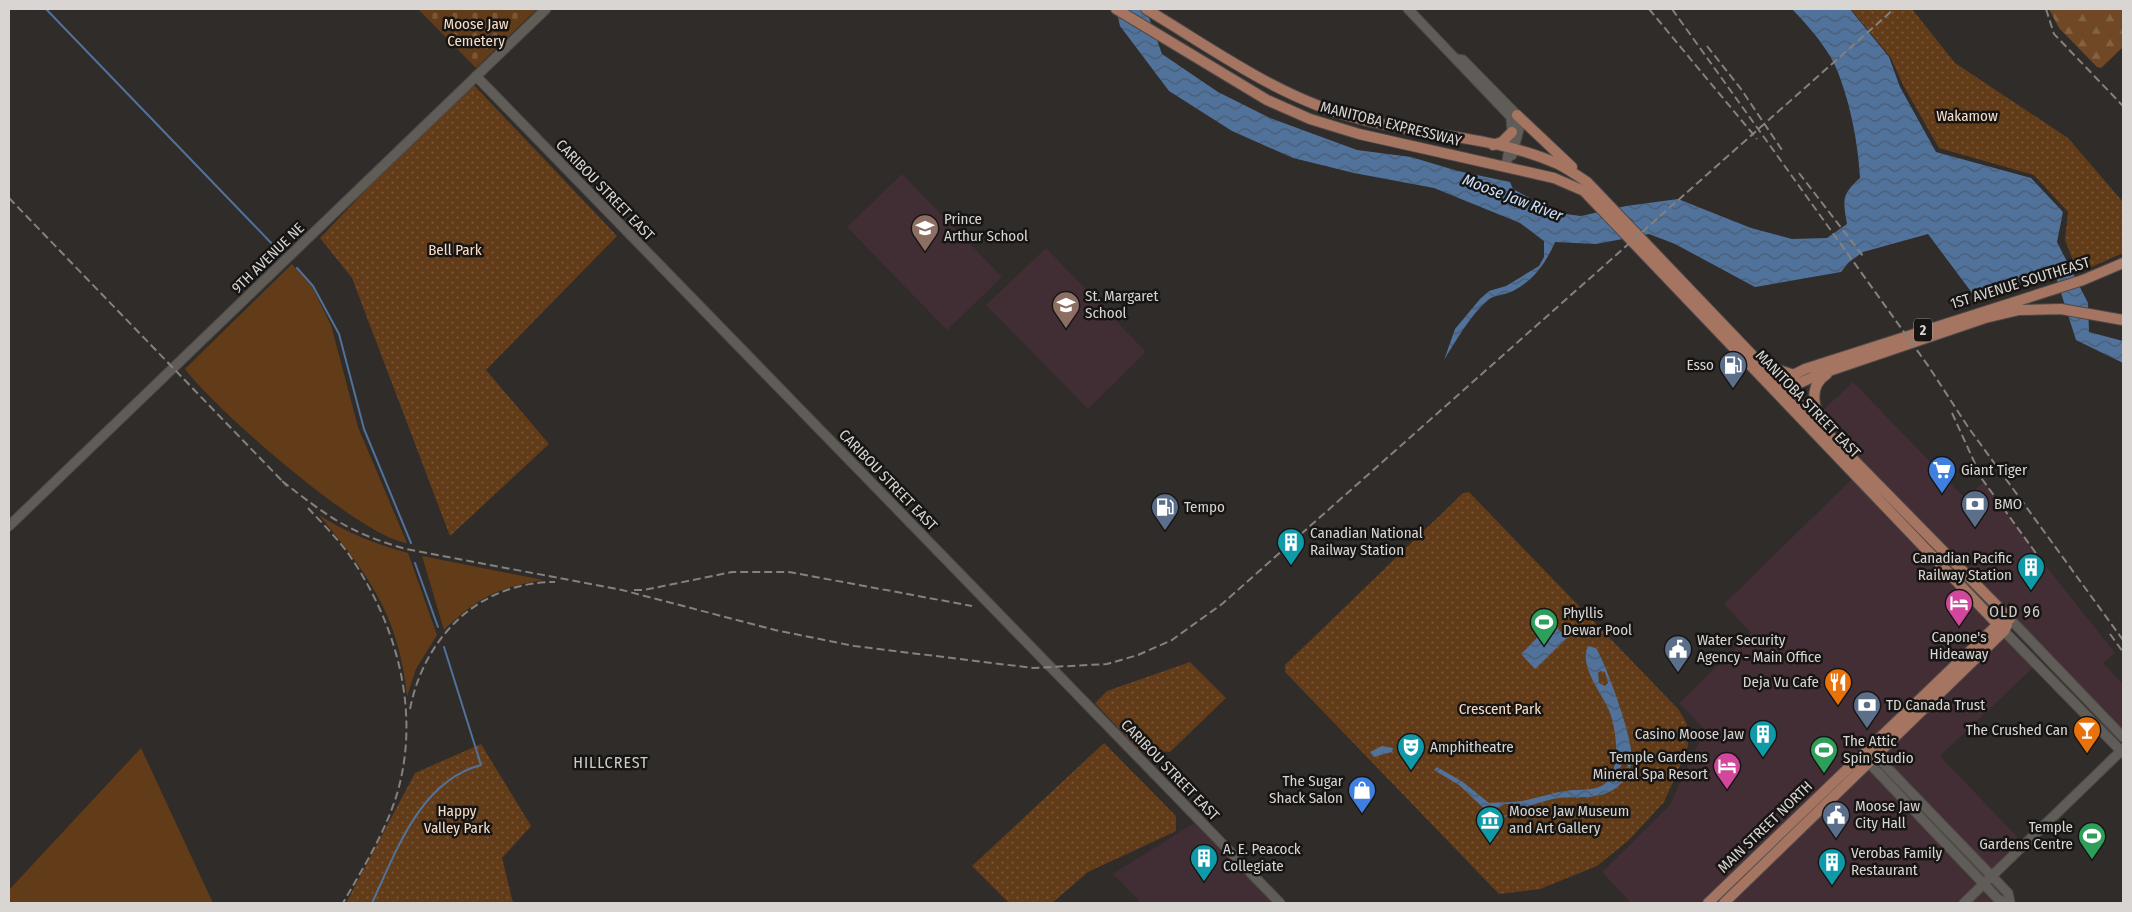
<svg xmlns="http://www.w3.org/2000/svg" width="2132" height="912" font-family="'Fira Sans Condensed',sans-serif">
<defs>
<pattern id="forest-firs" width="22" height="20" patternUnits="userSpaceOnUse" patternTransform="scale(1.25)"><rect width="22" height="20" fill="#704825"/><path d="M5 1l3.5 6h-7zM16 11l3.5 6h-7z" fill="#846244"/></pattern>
<pattern id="cemetery-stones" width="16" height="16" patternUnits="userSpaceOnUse" patternTransform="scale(1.25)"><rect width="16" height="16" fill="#623c19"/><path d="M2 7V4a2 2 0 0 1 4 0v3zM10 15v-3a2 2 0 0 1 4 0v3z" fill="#78573a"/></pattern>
<pattern id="park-dots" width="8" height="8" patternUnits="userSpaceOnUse" patternTransform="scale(1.25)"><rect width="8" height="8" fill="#623c19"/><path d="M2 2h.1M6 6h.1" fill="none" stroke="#78573a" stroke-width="1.8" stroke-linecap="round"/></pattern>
<pattern id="water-waves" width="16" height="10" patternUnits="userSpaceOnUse" patternTransform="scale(1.25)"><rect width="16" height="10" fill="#51729b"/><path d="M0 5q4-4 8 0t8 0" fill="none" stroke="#4a5c72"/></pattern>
</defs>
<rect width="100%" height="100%" fill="#302c29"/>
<path fill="#422e34" d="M1853,382L1965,498L1984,482L2038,556L2115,653L2103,663L2123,684V737L1885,492L1818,415Z
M1856,475L1998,624L1708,903H1631L1602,872L1670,805L1693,753L1706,731L1679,703L1751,633L1724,604Z
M2004,631L2037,664L1940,756L2024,844L1984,883L2007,903H1724Z"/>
<path fill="#412e34" d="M902,174L1002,277L947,330L847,227Z
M1046,248L1146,352L1088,409L986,305Z
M1199,820L1280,903H1141L1113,874Z"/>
<path fill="#623c19" d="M292,264L312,287L331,325L358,427L407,543C360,537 215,409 185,369Z
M319,515C347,533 375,544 408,553L437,635L416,669L407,696C399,616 369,575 319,515Z
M422,556L543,580C496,588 479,597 444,630Z
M141,748L213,903H9V890Z"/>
<path fill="url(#forest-firs)" d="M2049,9H2123V47L2101,68L2097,67L2059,28Z"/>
<path fill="url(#cemetery-stones)" d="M418,9H537L476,68Z"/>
<path fill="url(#park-dots)" d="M1851,9H1912L1955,63L2068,138L2123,202V253L2078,273L2065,240L2068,212L2034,175L1939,148L1903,85L1891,58Z
M470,81L617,236L486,370L549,444L450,536L352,278L320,238Z
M1469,492L1679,710L1687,724L1688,745L1684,757L1664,802L1629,840L1597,866L1540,889L1499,894L1285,672V665L1463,493Z
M1190,662L1226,698L1170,752L1138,749L1095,703L1107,691Z
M1104,743L1176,816V831L1088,872L1052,903H1009L972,866Z
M481,744L531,826L502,858L513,903H346L415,773Z"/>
<path fill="url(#water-waves)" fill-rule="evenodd" d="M1116,9H1146L1162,54L1218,92L1270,118L1357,150L1411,157L1458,171L1510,182L1513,189L1557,213L1581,216L1626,206L1678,199L1751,228L1792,239L1827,238L1847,224C1843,200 1841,195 1860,178C1858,144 1851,107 1839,75C1830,50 1810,28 1792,9H1850L1889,57L1900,87L1936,152L2031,178L2063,212L2057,242L2088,303L2089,332L2123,341V363L2076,340L2054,271L1975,297L1928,234L1863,252L1848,263L1841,272L1755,287L1675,244L1649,234L1596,244L1555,242C1546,263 1534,280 1513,291C1505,295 1494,295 1488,300C1469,317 1457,339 1444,360L1455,329L1480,299L1489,291L1506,286L1539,266L1544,257V241L1520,223L1434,188L1354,173L1293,158L1232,131L1169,91L1120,26Z
M1552,623L1567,638L1535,669L1521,654Z
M1588,646L1596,648C1607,666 1633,739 1632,759C1630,774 1622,786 1609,792C1591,801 1568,794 1549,800C1541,802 1531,805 1523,808C1512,813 1505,821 1492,816L1459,785L1434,770L1437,767L1463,782L1489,803C1501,802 1515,803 1527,800C1540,797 1552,793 1565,791C1575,789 1589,791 1599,787C1624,778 1617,725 1607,706C1599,690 1579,664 1588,646ZM1600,671L1605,672L1608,683L1605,686L1599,683L1598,673ZM1622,764H1627L1629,770L1621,781L1616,776ZM1505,804L1516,805L1517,810C1509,816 1504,817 1495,813V810Z
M1382,746L1393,748L1392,752L1374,757L1370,752Z"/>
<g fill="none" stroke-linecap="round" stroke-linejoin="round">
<path stroke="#51729b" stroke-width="2" d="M46,9L276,248
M297,268L313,286L339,334L364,429L411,543
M415,563L438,627
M372,903C396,852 420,781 481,765L444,647"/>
<g stroke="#4e4a48" stroke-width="11">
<path id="tertiary" d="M1408,9L1511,117L1512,132L1506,167
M1457,59L1463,60L1517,115L1519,129L1512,155
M476,76L1280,903
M9,526L546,9
M1964,903L2123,749"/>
</g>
<g stroke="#4e4a48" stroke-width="11">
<path id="secondary" d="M2010,619L2123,737
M2004,631L2123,753
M1870,753L1876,756L2008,893L2010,903
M1867,756L1869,763L1999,900L2007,903"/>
</g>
<g stroke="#4e4a48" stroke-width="12">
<path id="primary" d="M1116,9L1267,100L1310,119L1359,134L1554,178L1584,191L2004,631
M1146,9C1213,49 1279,98 1356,118C1422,136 1496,136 1558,164C1568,169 1578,176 1587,182L1799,404L2010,619
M1517,115L1572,167
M1493,145L1502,142L1512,132
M1764,365L1794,375
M1777,389L1779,382L1805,369L2083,280L2123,263
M1779,392L1820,374L1985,318L2019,310L2061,309L2123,320
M1821,423C1814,406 1808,386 1827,374
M1708,903L1998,624L2004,621
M1724,903L2004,631L2007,625"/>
</g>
<use href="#tertiary" stroke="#605c58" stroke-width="9"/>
<use href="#secondary" stroke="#605c58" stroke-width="9"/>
<use href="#primary" stroke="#a67562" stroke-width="10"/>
<path stroke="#84817e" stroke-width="2" stroke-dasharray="8 4" stroke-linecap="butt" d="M1649,9L1757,139
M1672,9L1929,367L1968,427L2123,640
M2046,9L2054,34L2123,106
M1707,46L1741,89L1784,153
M1799,173L1863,256
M9,198L287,486
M1952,413L1982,479L2038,556
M282,481C327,516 349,533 406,549L622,590L775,630L854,646L1033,668L1107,664L1138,655L1172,640L1222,604L1894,9
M308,508C322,523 338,539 350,556C397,625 421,712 397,794C385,833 363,868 343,903
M634,590H644L732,572H789L972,606
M2110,634L2123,652
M410,709C424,637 479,582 555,582"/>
</g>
<defs>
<g id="school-pin" transform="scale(1.4375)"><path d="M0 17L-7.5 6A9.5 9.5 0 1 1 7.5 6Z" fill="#8d6e63" stroke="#161513"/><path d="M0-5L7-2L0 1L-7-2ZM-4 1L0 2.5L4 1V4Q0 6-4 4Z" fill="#fff"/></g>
<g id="fuel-pin" transform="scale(1.4375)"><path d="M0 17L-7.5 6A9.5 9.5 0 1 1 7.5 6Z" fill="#5c6f8a" stroke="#161513"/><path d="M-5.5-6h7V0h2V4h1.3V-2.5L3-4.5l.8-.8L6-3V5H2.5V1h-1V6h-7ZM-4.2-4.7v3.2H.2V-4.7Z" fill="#fff"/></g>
<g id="supermarket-pin" transform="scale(1.4375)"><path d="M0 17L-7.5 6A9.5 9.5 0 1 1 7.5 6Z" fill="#3f7fe0" stroke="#161513"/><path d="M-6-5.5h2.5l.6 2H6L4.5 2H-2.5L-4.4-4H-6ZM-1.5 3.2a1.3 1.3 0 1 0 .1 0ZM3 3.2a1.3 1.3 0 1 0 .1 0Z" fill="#fff"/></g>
<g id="bank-pin" transform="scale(1.4375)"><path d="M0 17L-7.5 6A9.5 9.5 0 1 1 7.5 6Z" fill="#5c6f8a" stroke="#161513"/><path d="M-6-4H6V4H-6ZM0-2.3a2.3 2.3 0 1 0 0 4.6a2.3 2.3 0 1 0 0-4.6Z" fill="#fff"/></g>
<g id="building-pin" transform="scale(1.4375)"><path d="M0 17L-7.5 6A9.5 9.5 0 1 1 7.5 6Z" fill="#0f9aa8" stroke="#161513"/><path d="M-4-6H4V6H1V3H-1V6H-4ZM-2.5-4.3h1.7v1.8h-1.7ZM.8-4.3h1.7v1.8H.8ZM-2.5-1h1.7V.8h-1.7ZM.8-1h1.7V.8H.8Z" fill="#fff"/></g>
<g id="hotel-pin" transform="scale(1.4375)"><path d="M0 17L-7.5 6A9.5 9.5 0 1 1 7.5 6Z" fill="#d1479c" stroke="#161513"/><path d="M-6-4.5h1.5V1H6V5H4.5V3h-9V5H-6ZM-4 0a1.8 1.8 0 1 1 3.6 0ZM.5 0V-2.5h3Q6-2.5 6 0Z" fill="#fff"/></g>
<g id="stadium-pin" transform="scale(1.4375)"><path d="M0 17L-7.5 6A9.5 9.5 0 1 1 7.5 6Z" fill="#2e9e5b" stroke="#161513"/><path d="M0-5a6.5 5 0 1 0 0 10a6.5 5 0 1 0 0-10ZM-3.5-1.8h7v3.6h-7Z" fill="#fff"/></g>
<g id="civic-pin" transform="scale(1.4375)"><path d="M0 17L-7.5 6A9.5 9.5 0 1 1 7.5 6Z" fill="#5c6f8a" stroke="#161513"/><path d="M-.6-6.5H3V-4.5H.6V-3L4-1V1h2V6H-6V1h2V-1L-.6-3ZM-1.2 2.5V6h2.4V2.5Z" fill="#fff"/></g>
<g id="restaurant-pin" transform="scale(1.4375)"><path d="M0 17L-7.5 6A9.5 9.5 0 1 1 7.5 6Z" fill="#e8710a" stroke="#161513"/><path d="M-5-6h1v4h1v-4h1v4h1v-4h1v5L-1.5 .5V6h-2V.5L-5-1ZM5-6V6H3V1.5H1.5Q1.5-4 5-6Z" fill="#fff"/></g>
<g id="bar-pin" transform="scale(1.4375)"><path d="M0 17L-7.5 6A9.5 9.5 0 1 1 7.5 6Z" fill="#e8710a" stroke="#161513"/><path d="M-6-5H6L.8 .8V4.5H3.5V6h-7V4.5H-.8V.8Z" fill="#fff"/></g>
<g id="theatre-pin" transform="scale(1.4375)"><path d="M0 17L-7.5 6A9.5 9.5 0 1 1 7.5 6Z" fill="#0f9aa8" stroke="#161513"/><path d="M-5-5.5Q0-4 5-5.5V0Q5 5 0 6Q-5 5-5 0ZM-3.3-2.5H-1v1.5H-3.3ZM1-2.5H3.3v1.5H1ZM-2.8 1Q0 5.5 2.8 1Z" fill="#fff"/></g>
<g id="shop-pin" transform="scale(1.4375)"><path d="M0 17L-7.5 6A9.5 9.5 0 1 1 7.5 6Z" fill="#3f7fe0" stroke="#161513"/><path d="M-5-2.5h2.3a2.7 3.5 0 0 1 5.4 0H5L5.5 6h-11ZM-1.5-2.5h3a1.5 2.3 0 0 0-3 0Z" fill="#fff"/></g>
<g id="museum-pin" transform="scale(1.4375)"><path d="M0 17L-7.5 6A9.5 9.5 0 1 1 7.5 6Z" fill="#0f9aa8" stroke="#161513"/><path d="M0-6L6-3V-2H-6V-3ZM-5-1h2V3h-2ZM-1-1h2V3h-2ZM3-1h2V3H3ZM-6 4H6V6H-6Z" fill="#fff"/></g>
</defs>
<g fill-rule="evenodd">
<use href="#school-pin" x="925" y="228"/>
<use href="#school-pin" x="1066" y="305"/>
<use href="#fuel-pin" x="1733" y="365"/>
<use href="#supermarket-pin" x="1942" y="470"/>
<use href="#bank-pin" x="1975" y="504"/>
<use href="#fuel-pin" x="1165" y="507"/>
<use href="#building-pin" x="1291" y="542"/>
<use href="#building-pin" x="2031" y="567"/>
<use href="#hotel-pin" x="1959" y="603"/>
<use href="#stadium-pin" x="1544" y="622"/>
<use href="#civic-pin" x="1678" y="649"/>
<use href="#restaurant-pin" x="1838" y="682"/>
<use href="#bank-pin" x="1867" y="705"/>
<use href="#bar-pin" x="2087" y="730"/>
<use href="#building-pin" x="1763" y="734"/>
<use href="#theatre-pin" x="1411" y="747"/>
<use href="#stadium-pin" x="1824" y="750"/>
<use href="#hotel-pin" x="1727" y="766"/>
<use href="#shop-pin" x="1362" y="790"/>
<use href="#civic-pin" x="1836" y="815"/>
<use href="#museum-pin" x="1490" y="820"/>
<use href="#stadium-pin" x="2092" y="836"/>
<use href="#building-pin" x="1204" y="858"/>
<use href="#building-pin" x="1832" y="862"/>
</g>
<g text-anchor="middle" stroke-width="5" stroke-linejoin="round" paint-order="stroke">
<rect fill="#161513" stroke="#9e9b99" stroke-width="1" x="1914" y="318.5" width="18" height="23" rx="4"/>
<g font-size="14" font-weight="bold" fill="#d8d5d3">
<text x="1923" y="335">2</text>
</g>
<g font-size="15" fill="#f8ddc7" stroke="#161513">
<text x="476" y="29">Moose Jaw<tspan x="476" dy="17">Cemetery</tspan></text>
<text x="1967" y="121">Wakamow</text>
<text x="455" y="255">Bell Park</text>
<text x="1500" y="714">Crescent Park</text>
<text x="457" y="816">Happy<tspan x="457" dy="17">Valley Park</tspan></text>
</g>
<g font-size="15" fill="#d8d5d3" stroke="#161513">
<text transform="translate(1391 124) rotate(14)" y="5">MANITOBA EXPRESSWAY</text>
<text transform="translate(605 190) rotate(46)" y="5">CARIBOU STREET EAST</text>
<text transform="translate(268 258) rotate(-44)" y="5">9TH AVENUE NE</text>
<text transform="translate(2020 283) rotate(-17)" y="5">1ST AVENUE SOUTHEAST</text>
<text transform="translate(1808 404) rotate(46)" y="5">MANITOBA STREET EAST</text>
<text transform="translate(888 480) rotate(46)" y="5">CARIBOU STREET EAST</text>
<text transform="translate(1170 770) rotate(46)" y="5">CARIBOU STREET EAST</text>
<text transform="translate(1765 827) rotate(-44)" y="5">MAIN STREET NORTH</text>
</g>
<g font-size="15" fill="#d8d5d3" stroke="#161513" text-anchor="start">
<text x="944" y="224">Prince<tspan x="944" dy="17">Arthur School</tspan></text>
<text x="1085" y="301">St. Margaret<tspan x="1085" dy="17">School</tspan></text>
<text x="1714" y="370" text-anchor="end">Esso</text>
<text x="1961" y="475">Giant Tiger</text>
<text x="1994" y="509">BMO</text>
<text x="1184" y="512">Tempo</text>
<text x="1310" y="538">Canadian National<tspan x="1310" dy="17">Railway Station</tspan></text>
<text x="2012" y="563" text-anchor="end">Canadian Pacific<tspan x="2012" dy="17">Railway Station</tspan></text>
<text x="1563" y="618">Phyllis<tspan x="1563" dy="17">Dewar Pool</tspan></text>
<text x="1959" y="642" text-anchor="middle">Capone's<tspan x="1959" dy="17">Hideaway</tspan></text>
<text x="1697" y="645">Water Security<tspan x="1697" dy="17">Agency - Main Office</tspan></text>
<text x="1819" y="687" text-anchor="end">Deja Vu Cafe</text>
<text x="1886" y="710">TD Canada Trust</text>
<text x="2068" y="735" text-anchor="end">The Crushed Can</text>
<text x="1744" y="739" text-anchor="end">Casino Moose Jaw</text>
<text x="1843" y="746">The Attic<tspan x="1843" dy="17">Spin Studio</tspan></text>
<text x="1430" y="752">Amphitheatre</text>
<text x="1708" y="762" text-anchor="end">Temple Gardens<tspan x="1708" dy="17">Mineral Spa Resort</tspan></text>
<text x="1343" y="786" text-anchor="end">The Sugar<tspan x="1343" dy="17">Shack Salon</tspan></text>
<text x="1855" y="811">Moose Jaw<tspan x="1855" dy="17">City Hall</tspan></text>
<text x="1509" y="816">Moose Jaw Museum<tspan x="1509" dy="17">and Art Gallery</tspan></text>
<text x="2073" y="832" text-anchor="end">Temple<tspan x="2073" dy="17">Gardens Centre</tspan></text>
<text x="1223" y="854">A. E. Peacock<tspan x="1223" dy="17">Collegiate</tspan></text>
<text x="1851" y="858">Verobas Family<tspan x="1851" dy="17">Restaurant</tspan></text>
</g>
<g font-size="16" font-style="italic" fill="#cde1fb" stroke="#161513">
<text transform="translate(1513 197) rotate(21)" y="6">Moose Jaw River</text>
</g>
<g font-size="16" letter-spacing="1" fill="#cec9c5" stroke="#161513">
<text x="2015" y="617">OLD 96</text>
<text x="611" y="768">HILLCREST</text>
</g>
</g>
<rect width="2132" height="912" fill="none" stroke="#d8d5d3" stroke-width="20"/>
</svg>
